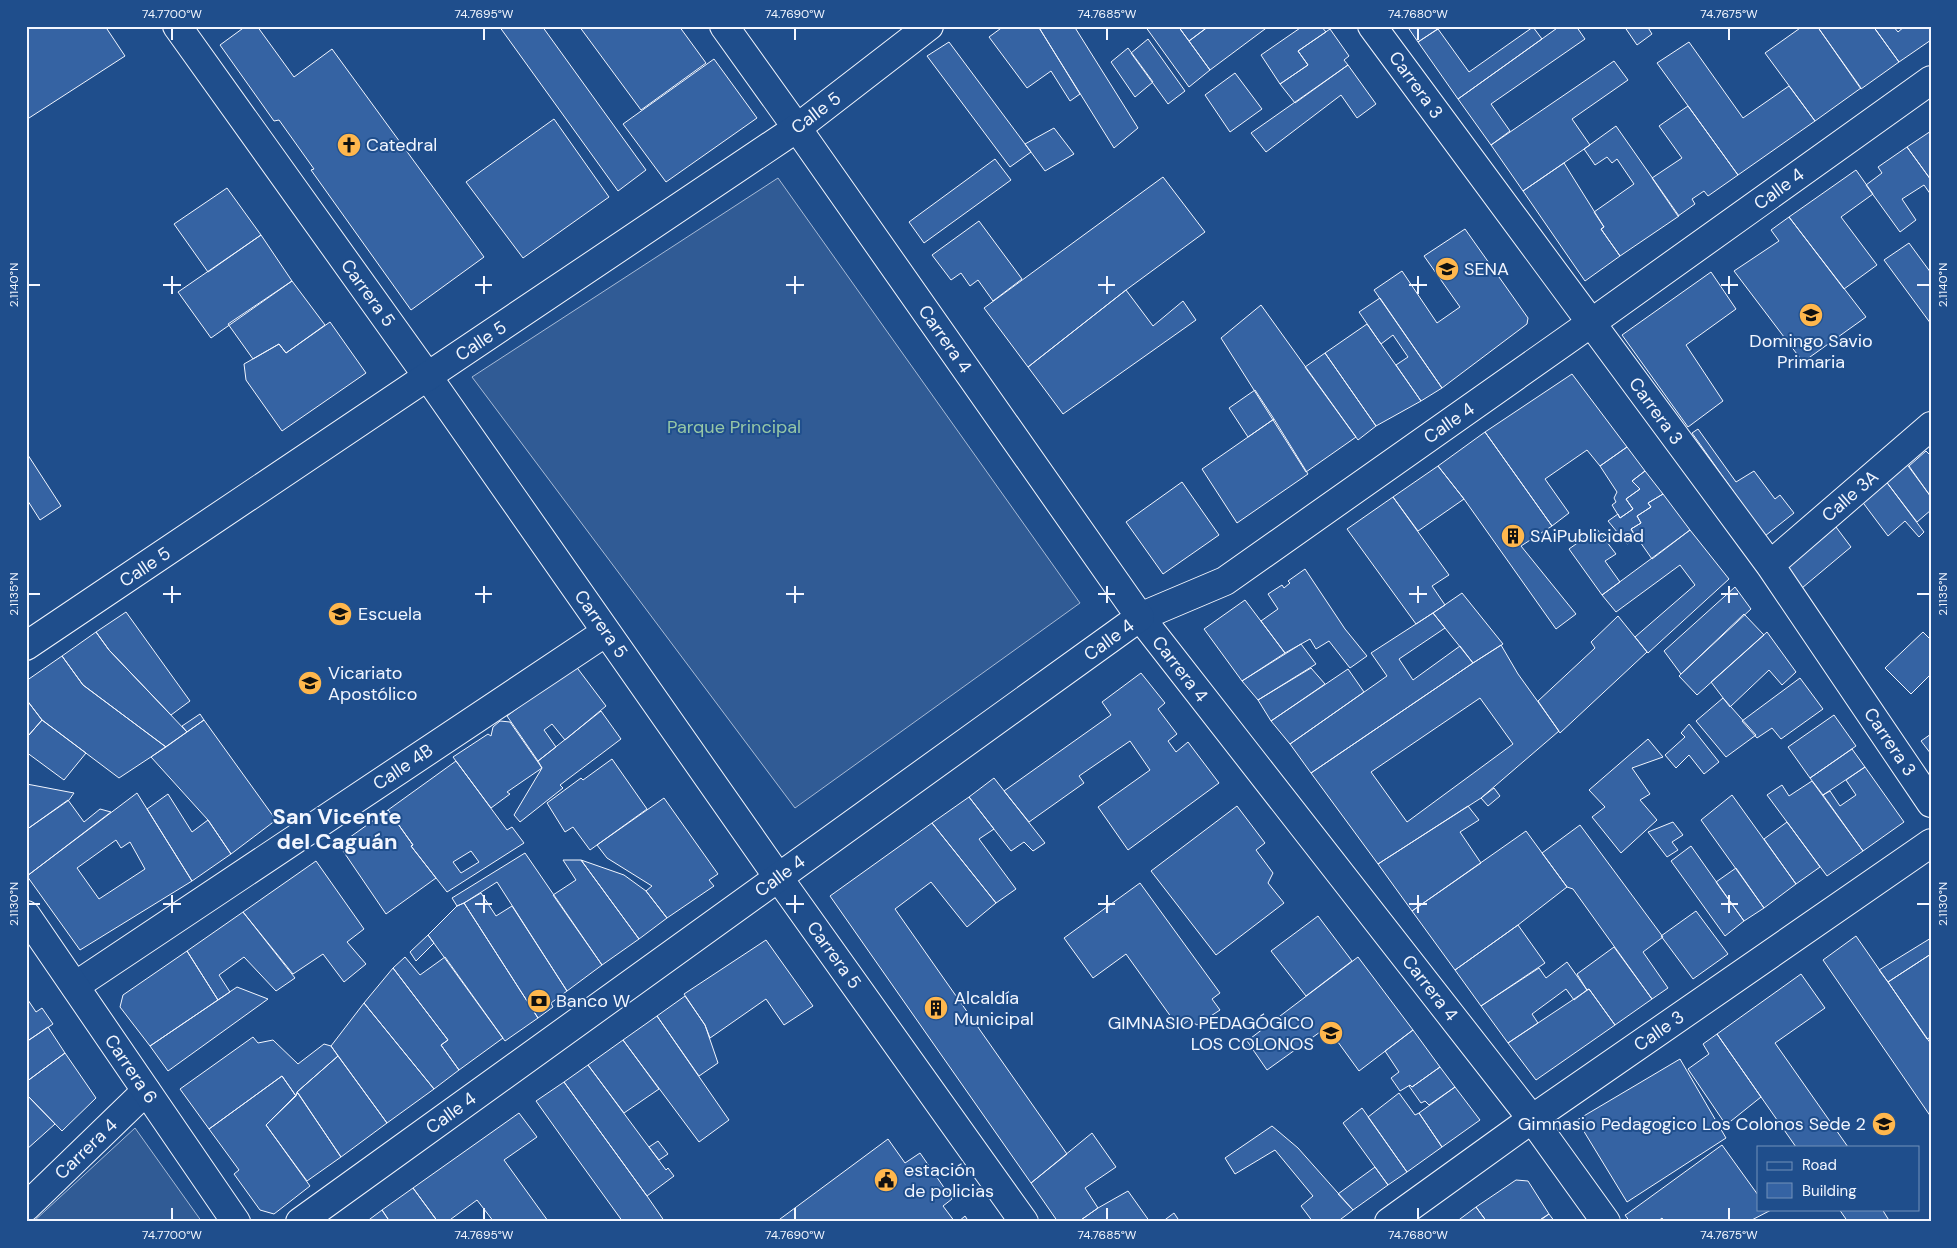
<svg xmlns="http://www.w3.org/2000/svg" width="1957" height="1248" font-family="'DM Sans',sans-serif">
<rect width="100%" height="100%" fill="#1f4e8c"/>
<path fill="#305b95" stroke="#a8bbd7" d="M778,178L1080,603L795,808L472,377Z
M135,1128L202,1222H33Z"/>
<path fill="#3563a3" stroke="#f2f6ff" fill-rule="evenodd" d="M26,26H105L125,56L29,118L26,114Z
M246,26H257L294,77L332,49L484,257L411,310L311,170L314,169L279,120L274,121L220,45Z
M499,26H542L646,170L618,191Z
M579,26H679L706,63L641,110Z
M1004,26H1038L1080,94L1070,101L1051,71L1027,88L989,37Z
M1038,26H1074L1138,128L1114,148Z
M1145,26H1178L1210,70L1189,87Z
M1178,26H1209L1189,41Z
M1209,26H1269L1210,70L1189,41Z
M1303,26H1321L1326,32L1298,51L1308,65L1280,84L1261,55Z
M1407,26H1442L1418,42Z
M1576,26L1585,39L1491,104L1510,131L1491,145L1458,99L1560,26Z
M1624,26H1647L1652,34L1637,45Z
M1803,26H1817L1861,88L1815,121L1765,53Z
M1817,26H1873L1899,62L1861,89Z
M1873,26H1893L1898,32L1905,26H1931V40L1899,62Z
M1533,27L1542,39L1458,99L1418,42L1438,29L1469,72Z
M1330,29L1349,56L1344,60L1348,65L1295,103L1280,84L1308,65L1298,51Z
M1148,39L1185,91L1168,104L1131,53Z
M949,42L1031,152L1010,167L927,56Z
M1689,42L1743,118L1789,86L1815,121L1738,175L1657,63Z
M1128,48L1153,82L1135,97L1111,62Z
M714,59L757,118L666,182L623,124Z
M1614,61L1628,80L1572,119L1590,145L1523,191L1491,145Z
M1348,65L1376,104L1357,118L1341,95L1266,152L1251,133Z
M1235,73L1262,109L1230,132L1205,95Z
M1688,106L1738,175L1708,196L1704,191L1692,199L1695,204L1678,216L1652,178L1682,158L1659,126Z
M554,119L609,197L523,258L466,182Z
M1616,126L1679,216L1620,256L1601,229L1604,227L1594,212L1634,184L1617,159L1612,163L1607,157L1595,165L1584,149Z
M1054,128L1074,154L1045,171L1025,144Z
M1931,131V180L1907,147Z
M1907,147L1931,180V195L1924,185L1902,199L1916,220L1900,232L1866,185L1882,173L1878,167Z
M995,159L1011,180L924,243L909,222Z
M1564,163L1604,227L1601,229L1620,256L1585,281L1523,191Z
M1856,170L1873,194L1841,217L1877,265L1844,289L1789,217Z
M1163,177L1205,232L1126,290L1028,367L984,308Z
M227,188L261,235L208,272L174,224Z
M1789,217L1866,317L1803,362L1734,271L1779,241L1771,230Z
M979,221L1022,279L993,301L978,280L970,286L961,273L951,280L932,255Z
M1465,229L1528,318L1527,324L1442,388L1374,290L1402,271L1437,323L1460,307L1424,256Z
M261,235L292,281L211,338L178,292Z
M1909,243L1931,273V324L1884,260Z
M1711,272L1736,309L1686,345L1723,401L1688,427L1622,335Z
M292,281L325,325L286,353L279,344L253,359L228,324Z
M1126,290L1153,326L1183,301L1196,320L1063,414L1028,367Z
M1380,298L1442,388L1421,401L1396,365L1408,357L1393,335L1381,344L1359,312Z
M1261,305L1356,437L1306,472L1221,338Z
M330,322L366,373L282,431L246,380L244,364L279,344L286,353Z
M1367,324L1421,401L1376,426L1325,353Z
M1325,353L1376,426L1358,440L1305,367Z
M1572,374L1627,447L1600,466L1587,450L1545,479L1569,513L1552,526L1485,432Z
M1255,390L1274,419L1248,437L1229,408Z
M1274,419L1308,474L1237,523L1202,469Z
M1698,429L1736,482L1754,471L1775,499L1780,495L1794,513L1765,536L1692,433Z
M1485,432L1552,526L1521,546L1576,614L1556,629L1464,499L1438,466Z
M1627,447L1645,471L1632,481L1640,489L1626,499L1633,509L1620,518L1612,505L1616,502L1614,498L1617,492L1600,466Z
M1926,451L1931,456V497L1909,466Z
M26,452L61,506L40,520L26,498Z
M1906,463L1931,497V510L1917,522L1885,480Z
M1438,466L1464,499L1418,531L1393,497Z
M1645,471L1663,494L1648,503L1651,507L1637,516L1641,523L1631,529L1636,538L1627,544L1608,521L1618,514L1620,518L1633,509L1626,499L1640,489L1632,481Z
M1885,480L1924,532L1919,537L1905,521L1888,536L1861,500Z
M1182,482L1219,535L1163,574L1126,522Z
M1663,494L1690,530L1652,559L1631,529L1641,523L1637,516L1651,507L1648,503Z
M1393,497L1449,575L1432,586L1445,605L1416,624L1347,529Z
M1836,527L1851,547L1802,588L1786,569Z
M1597,529L1616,554L1605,561L1620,582L1602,595L1569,549Z
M1690,530L1729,579L1648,653L1635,637L1695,585L1680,565L1616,612L1602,595Z
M1305,569L1345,629L1367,656L1350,668L1329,641L1316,649L1310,639L1285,653L1261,621L1278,609L1268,594L1282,585L1284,588L1290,583L1288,581Z
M1735,587L1751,609L1681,674L1664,651Z
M1462,593L1503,644L1473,663L1433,613Z
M1245,600L1285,653L1242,681L1204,629Z
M126,612L190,701L171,715L109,650L96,632Z
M1433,613L1445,628L1399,659L1413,680L1460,646L1473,663L1311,773L1290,744L1387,676L1371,653Z
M1744,614L1764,635L1697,695L1679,676Z
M1618,616L1647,652L1560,733L1538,701L1595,648L1591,642Z
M96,632L109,650L187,732L166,747L83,685L62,656Z
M1767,632L1796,672L1782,685L1769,670L1730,707L1711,682Z
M1923,632L1931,640V674L1911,694L1885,668Z
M1301,644L1316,664L1258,700L1242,681Z
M1501,645L1518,674L1559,731L1481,798L1378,864L1311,773L1473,663ZM1480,698L1513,744L1407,822L1371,772Z
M62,656L83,685L166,747L119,778L42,720L26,699V681Z
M575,665L606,706L565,740L552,724L544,730L556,747L538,761L507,716Z
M1311,668L1325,684L1271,721L1258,700Z
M1348,669L1364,692L1290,744L1271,721Z
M1141,673L1165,703L1158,709L1177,734L1168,741L1176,752L1188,742L1219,783L1128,850L1098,807L1150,770L1130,741L1079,776L1084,783L1029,822L1004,791L1111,715L1102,702Z
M1800,678L1823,709L1781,739L1772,728L1757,738L1742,721Z
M1723,698L1756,735L1726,757L1696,721Z
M26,699L42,720L28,736L26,734Z
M601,711L621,739L560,785L563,788L520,822L514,815L542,768L538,761Z
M200,714L204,720L187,732L182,726Z
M1834,715L1856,746L1810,778L1788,747Z
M42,720L86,753L64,780L26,752V734L28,736Z
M204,720L276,820L231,854L208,820L151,757Z
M500,721L510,722L542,768L507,792L510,794L491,808L453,757L488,734L491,736L493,727Z
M1689,724L1719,762L1704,774L1689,755L1676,768L1665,755L1685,737L1681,733Z
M1931,734V754L1921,741Z
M1648,739L1663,757L1632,768L1650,794L1640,800L1657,820L1621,853L1592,817L1605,807L1589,790Z
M1852,749L1865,767L1823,795L1810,778Z
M612,759L647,809L590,850L573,827L565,832L547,803L581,778L583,780Z
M456,761L507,830L512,827L524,843L447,892L411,846L413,845L388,810ZM471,851L479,862L461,873L453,862Z
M1865,767L1904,822L1863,851L1823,795L1830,791L1840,806L1856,795L1846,780Z
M994,778L1045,843L1033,851L1024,842L1011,851L969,797Z
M1812,781L1863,851L1827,876L1767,795L1782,785L1789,796Z
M26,784L32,785L74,793L69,800L26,830Z
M1494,788L1500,796L1488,806L1481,798Z
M137,793L192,881L80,950L27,876ZM116,840L121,848L130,842L145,869L99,899L77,868Z
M168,794L192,832L208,820L231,854L192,881L147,809Z
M1732,795L1796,884L1764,908L1701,820Z
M969,797L994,829L979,839L1016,889L996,903L932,823Z
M664,798L718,874L709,880L714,886L667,918L646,891L652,886L607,858L597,845Z
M68,800L84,822L100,809L111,812L27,876L26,830Z
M1237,806L1265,843L1256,850L1273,873L1268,883L1284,903L1216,955L1151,871Z
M1468,806L1479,820L1460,832L1481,863L1412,911L1378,864Z
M388,810L413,845L411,846L436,878L386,914L339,845Z
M1673,822L1683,835L1672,842L1678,850L1667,857L1648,832Z
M1787,822L1820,867L1796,884L1764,839Z
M932,823L996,903L967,927L931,882L895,909L1067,1154L1031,1183L830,896Z
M1580,825L1663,937L1643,952L1668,988L1652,999L1573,889L1567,887L1542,853Z
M1526,831L1567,887L1518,925L1455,970L1412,911Z
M1691,846L1744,921L1725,936L1671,861Z
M525,853L602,965L567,991L497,882L464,903L457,906L452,898Z
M563,860H581L639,939L602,965L553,895L576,880Z
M581,860L624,875L646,891L667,918L639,939Z
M316,861L364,929L347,942L366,964L344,982L323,954L293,974L243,912Z
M1736,868L1764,908L1744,921L1716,882Z
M1140,883L1220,993L1212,999L1220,1010L1197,1025L1189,1020L1179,1028L1126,954L1093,978L1064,938Z
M481,893L496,916L512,906L567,991L551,1003L553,1007L538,1018L464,903Z
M464,903L538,1018L505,1041L428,935L457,906Z
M1696,911L1728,954L1693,979L1661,936Z
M243,912L295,978L276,991L244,957L219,975L230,992L218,1000L187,951Z
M1318,916L1352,961L1306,996L1271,951Z
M1518,925L1545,963L1481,1006L1455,970Z
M428,935L434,943L416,961L410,952Z
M1856,936L1931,1044V1117L1823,960Z
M1931,938V954L1888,982L1879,970Z
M766,940L813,1006L784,1025L766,999L710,1038L705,1025L684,994Z
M1614,947L1652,999L1615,1025L1589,989L1587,990L1577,974Z
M187,951L218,1000L150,1046L120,1007L123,995Z
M1931,954V1037L1927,1039L1888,982Z
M405,957L420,975L445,957L503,1038L459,1070L441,1045L448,1040L393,968Z
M1358,957L1413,1030L1359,1071L1327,1027L1267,1070L1247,1041Z
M1567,962L1587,990L1574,1000L1566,989L1532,1014L1538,1023L1508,1043L1481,1006L1539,968L1546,978Z
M393,968L448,1040L441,1045L459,1070L434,1089L364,1003Z
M1801,974L1825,1008L1775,1043L1848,1147H1796L1717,1034Z
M237,987L268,999L168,1071L150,1046Z
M1589,989L1615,1025L1536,1080L1508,1043Z
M685,996L705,1025L718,1063L699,1076L657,1016Z
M26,997L36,1012L42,1008L53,1024L26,1042Z
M364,1003L434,1089L387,1123L331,1046Z
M657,1016L729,1120L699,1142L623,1040Z
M48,1027L65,1053L26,1082V1042Z
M1413,1030L1440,1067L1412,1087L1410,1085L1400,1091L1391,1078L1399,1072L1385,1051Z
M1717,1034L1761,1097L1726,1125L1688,1069L1709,1054L1703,1044Z
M253,1037L258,1043L273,1040L298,1064L324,1044L331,1046L338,1056L297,1092L296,1096L282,1076L209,1129L180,1089Z
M623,1040L659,1089L624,1113L588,1065Z
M65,1053L96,1098L62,1131L26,1094V1082Z
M338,1056L387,1123L341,1157L297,1092Z
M1680,1059L1726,1138L1627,1202L1577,1120Z
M588,1065L666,1170L668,1168L674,1176L647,1196L564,1082Z
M1440,1067L1455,1087L1429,1105L1425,1101L1421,1103L1409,1086L1410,1085L1412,1087Z
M282,1076L296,1096L266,1125L310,1186L274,1214L260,1210L234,1174L239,1170L209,1129Z
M564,1082L647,1196L665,1222H623L571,1150L536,1101Z
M1455,1087L1480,1120L1442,1147L1419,1113Z
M298,1093L341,1157L307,1181L266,1125Z
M1399,1093L1415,1115L1419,1113L1442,1147L1407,1172L1368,1117Z
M26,1094L55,1124L26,1150Z
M1362,1108L1407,1172L1388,1185L1343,1123Z
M519,1113L537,1137L504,1160L548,1221L494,1222L477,1200L447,1222H438L413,1188Z
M1272,1126L1298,1148L1353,1210L1337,1222H1313L1301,1206L1313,1196L1275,1150L1235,1174L1225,1158Z
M1092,1133L1116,1167L1085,1188L1098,1208L1078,1222H1058L1031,1183Z
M888,1139L905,1163L920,1153L952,1199L943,1206L955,1222H776Z
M658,1141L668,1154L659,1160L649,1147Z
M1722,1145L1758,1195V1209H1773L1748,1222H1743L1741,1219L1738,1222H1665L1662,1218L1657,1222H1630L1625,1215L1627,1214Z
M1375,1167L1388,1185L1353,1210L1338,1194Z
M1516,1180L1528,1181L1549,1214L1538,1222H1487L1476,1207Z
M413,1188L438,1222H390L382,1210Z
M1128,1191L1150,1222H1078L1098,1208Z
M1476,1207L1487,1222H1456Z
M1839,1209H1882L1890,1222H1848Z
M382,1210L390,1222H366Z
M1174,1213L1180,1222H1162Z
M1549,1214L1555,1222H1538L1541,1219Z
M965,1216L969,1222H958Z"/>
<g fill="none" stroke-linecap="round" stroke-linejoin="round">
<g stroke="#f2f6ff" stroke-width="30">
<path id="minor" d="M724,26L797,128L929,26
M1372,26L1770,565L1931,803
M428,377L778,877L1024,1222
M1770,565L1931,426
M75,986L606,632
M26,1207L146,1091
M1389,1222L1532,1119L1931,843
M1606,1222L1532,1119L1140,617L1225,581L1591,323L1931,80"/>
</g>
<g stroke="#f2f6ff" stroke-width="30">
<path id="secondary" d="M177,26L428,377"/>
</g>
<g stroke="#f2f6ff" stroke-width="30">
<path id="primary" d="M26,646L797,128L1140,617L300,1222
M26,915L236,1222"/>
</g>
<use href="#minor" stroke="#1f4e8c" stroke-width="28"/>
<use href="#secondary" stroke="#1f4e8c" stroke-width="28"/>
<use href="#primary" stroke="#1f4e8c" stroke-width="28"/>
</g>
<path fill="none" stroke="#f2f6ff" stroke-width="2" d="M172,28V40M484,28V40M795,28V40M1107,28V40M1418,28V40M1729,28V40M172,276V294M484,276V294M795,276V294M1107,276V294M1418,276V294M1729,276V294M28,285H40M163,285H181M475,285H492M786,285H804M1098,285H1115M1409,285H1427M1721,285H1738M1917,285H1930M172,586V603M484,586V603M795,586V603M1107,586V603M1418,586V603M1729,586V603M28,594H40M163,594H181M475,594H492M786,594H804M1098,594H1115M1409,594H1427M1721,594H1738M1917,594H1930M172,895V913M484,895V913M795,895V913M1107,895V913M1418,895V913M1729,895V913M28,904H40M163,904H181M475,904H492M786,904H804M1098,904H1115M1409,904H1427M1721,904H1738M1917,904H1930M172,1208V1220M484,1208V1220M795,1208V1220M1107,1208V1220M1418,1208V1220M1729,1208V1220"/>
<defs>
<g id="church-disc" transform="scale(1.25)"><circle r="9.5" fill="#ffb74d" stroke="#1f4e8c"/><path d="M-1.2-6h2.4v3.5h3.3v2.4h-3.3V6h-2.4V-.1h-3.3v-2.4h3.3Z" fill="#111"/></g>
<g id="university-disc" transform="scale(1.25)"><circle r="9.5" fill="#ffb74d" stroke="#1f4e8c"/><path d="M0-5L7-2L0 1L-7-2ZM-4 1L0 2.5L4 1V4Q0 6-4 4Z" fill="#111"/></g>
<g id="school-disc" transform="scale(1.25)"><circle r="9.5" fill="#ffb74d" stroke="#1f4e8c"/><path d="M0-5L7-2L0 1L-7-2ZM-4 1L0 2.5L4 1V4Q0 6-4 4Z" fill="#111"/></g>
<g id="building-disc" transform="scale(1.25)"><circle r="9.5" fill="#ffb74d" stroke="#1f4e8c"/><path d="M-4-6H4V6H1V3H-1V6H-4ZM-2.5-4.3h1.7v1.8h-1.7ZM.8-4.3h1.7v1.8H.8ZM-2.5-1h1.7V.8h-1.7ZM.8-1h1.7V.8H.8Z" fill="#111"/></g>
<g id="bank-disc" transform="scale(1.25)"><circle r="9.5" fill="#ffb74d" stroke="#1f4e8c"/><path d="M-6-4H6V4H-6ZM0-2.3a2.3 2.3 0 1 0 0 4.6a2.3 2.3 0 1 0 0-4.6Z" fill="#111"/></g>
<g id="civic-disc" transform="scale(1.25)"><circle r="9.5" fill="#ffb74d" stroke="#1f4e8c"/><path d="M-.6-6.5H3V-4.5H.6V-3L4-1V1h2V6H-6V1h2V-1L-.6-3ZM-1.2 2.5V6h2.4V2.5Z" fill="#111"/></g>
</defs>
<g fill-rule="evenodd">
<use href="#church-disc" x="349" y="145"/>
<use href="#university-disc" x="1447" y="269"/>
<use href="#school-disc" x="1811" y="315"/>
<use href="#building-disc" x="1513" y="536"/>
<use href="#school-disc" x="340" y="614"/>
<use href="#school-disc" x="310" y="683"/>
<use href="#bank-disc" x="539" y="1001"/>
<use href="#building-disc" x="936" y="1008"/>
<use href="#school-disc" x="1331" y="1033"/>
<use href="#school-disc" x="1884" y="1124"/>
<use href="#civic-disc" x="886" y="1180"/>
</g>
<g text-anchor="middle" stroke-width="4" stroke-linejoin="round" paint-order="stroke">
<g font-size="18" fill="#f2f6ff" stroke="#1f4e8c">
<text transform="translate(1416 85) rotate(54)" y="6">Carrera 3</text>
<text transform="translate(816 113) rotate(-37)" y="6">Calle 5</text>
<text transform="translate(1779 189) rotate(-36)" y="6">Calle 4</text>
<text transform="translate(368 293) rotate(54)" y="6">Carrera 5</text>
<text transform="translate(945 339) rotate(55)" y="6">Carrera 4</text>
<text transform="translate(481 341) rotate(-34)" y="6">Calle 5</text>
<text transform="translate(1656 411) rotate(54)" y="6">Carrera 3</text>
<text transform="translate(1449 423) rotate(-35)" y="6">Calle 4</text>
<text transform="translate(1850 496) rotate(-41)" y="6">Calle 3A</text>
<text transform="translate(145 567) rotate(-34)" y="6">Calle 5</text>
<text transform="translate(601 624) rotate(55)" y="6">Carrera 5</text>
<text transform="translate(1109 640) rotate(-36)" y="6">Calle 4</text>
<text transform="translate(1180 669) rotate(52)" y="6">Carrera 4</text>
<text transform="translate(1890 742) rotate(56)" y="6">Carrera 3</text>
<text transform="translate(403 767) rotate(-34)" y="6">Calle 4B</text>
<text transform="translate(780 876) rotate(-36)" y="6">Calle 4</text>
<text transform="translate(834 955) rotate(54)" y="6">Carrera 5</text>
<text transform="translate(1430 988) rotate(52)" y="6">Carrera 4</text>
<text transform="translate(1659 1031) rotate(-35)" y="6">Calle 3</text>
<text transform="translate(131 1069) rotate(56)" y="6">Carrera 6</text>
<text transform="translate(451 1113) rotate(-36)" y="6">Calle 4</text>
<text transform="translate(86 1149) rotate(-44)" y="6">Carrera 4</text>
</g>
<g font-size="18" fill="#f2f6ff" stroke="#1f4e8c" text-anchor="start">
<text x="366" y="151">Catedral</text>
<text x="1464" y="275">SENA</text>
<text x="1811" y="347" text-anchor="middle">Domingo Savio<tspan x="1811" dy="21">Primaria</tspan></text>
<text x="1530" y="542">SAiPublicidad</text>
<text x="358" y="620">Escuela</text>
<text x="328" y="679">Vicariato<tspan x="328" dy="21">Apostólico</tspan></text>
<text x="954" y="1004">Alcaldía<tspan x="954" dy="21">Municipal</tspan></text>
<text x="556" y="1007">Banco W</text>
<text x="1314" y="1029" text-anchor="end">GIMNASIO PEDAGÓGICO<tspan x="1314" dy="21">LOS COLONOS</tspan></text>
<text x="1866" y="1130" text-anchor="end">Gimnasio Pedagogico Los Colonos Sede 2</text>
<text x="904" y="1176">estación<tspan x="904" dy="21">de policias</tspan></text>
</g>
<g font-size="18" fill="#97c8a6" stroke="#1f4e8c">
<text x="734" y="433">Parque Principal</text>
</g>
<g font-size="22" font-weight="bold" fill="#f2f6ff" stroke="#1f4e8c">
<text x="337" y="824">San Vicente<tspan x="337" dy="25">del Caguán</tspan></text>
</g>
</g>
<rect width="1957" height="1248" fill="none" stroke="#1f4e8c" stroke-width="55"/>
<rect x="1757" y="1146" width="162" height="65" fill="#1f4e8c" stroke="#7391ba"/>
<rect x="1767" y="1162" width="25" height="8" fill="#1f4e8c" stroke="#7391ba"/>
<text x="1802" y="1170" font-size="15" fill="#f2f6ff">Road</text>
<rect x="1767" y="1183" width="25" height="15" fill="#3563a3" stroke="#7391ba"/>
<text x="1802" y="1196" font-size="15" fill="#f2f6ff">Building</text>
<rect x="28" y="28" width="1902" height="1192" fill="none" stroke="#f2f6ff" stroke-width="2"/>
<g font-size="12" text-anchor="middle" fill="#f2f6ff">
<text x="172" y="18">74.7700°W</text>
<text x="484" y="18">74.7695°W</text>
<text x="795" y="18">74.7690°W</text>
<text x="1107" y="18">74.7685°W</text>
<text x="1418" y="18">74.7680°W</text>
<text x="1729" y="18">74.7675°W</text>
<text transform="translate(14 285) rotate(-90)" y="4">2.1140°N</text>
<text transform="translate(1943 285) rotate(-90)" y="4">2.1140°N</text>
<text transform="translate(14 594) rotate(-90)" y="4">2.1135°N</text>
<text transform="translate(1943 594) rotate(-90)" y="4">2.1135°N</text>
<text transform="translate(14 904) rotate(-90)" y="4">2.1130°N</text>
<text transform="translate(1943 904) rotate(-90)" y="4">2.1130°N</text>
<text x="172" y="1239">74.7700°W</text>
<text x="484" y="1239">74.7695°W</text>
<text x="795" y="1239">74.7690°W</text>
<text x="1107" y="1239">74.7685°W</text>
<text x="1418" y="1239">74.7680°W</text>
<text x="1729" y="1239">74.7675°W</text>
</g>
</svg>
